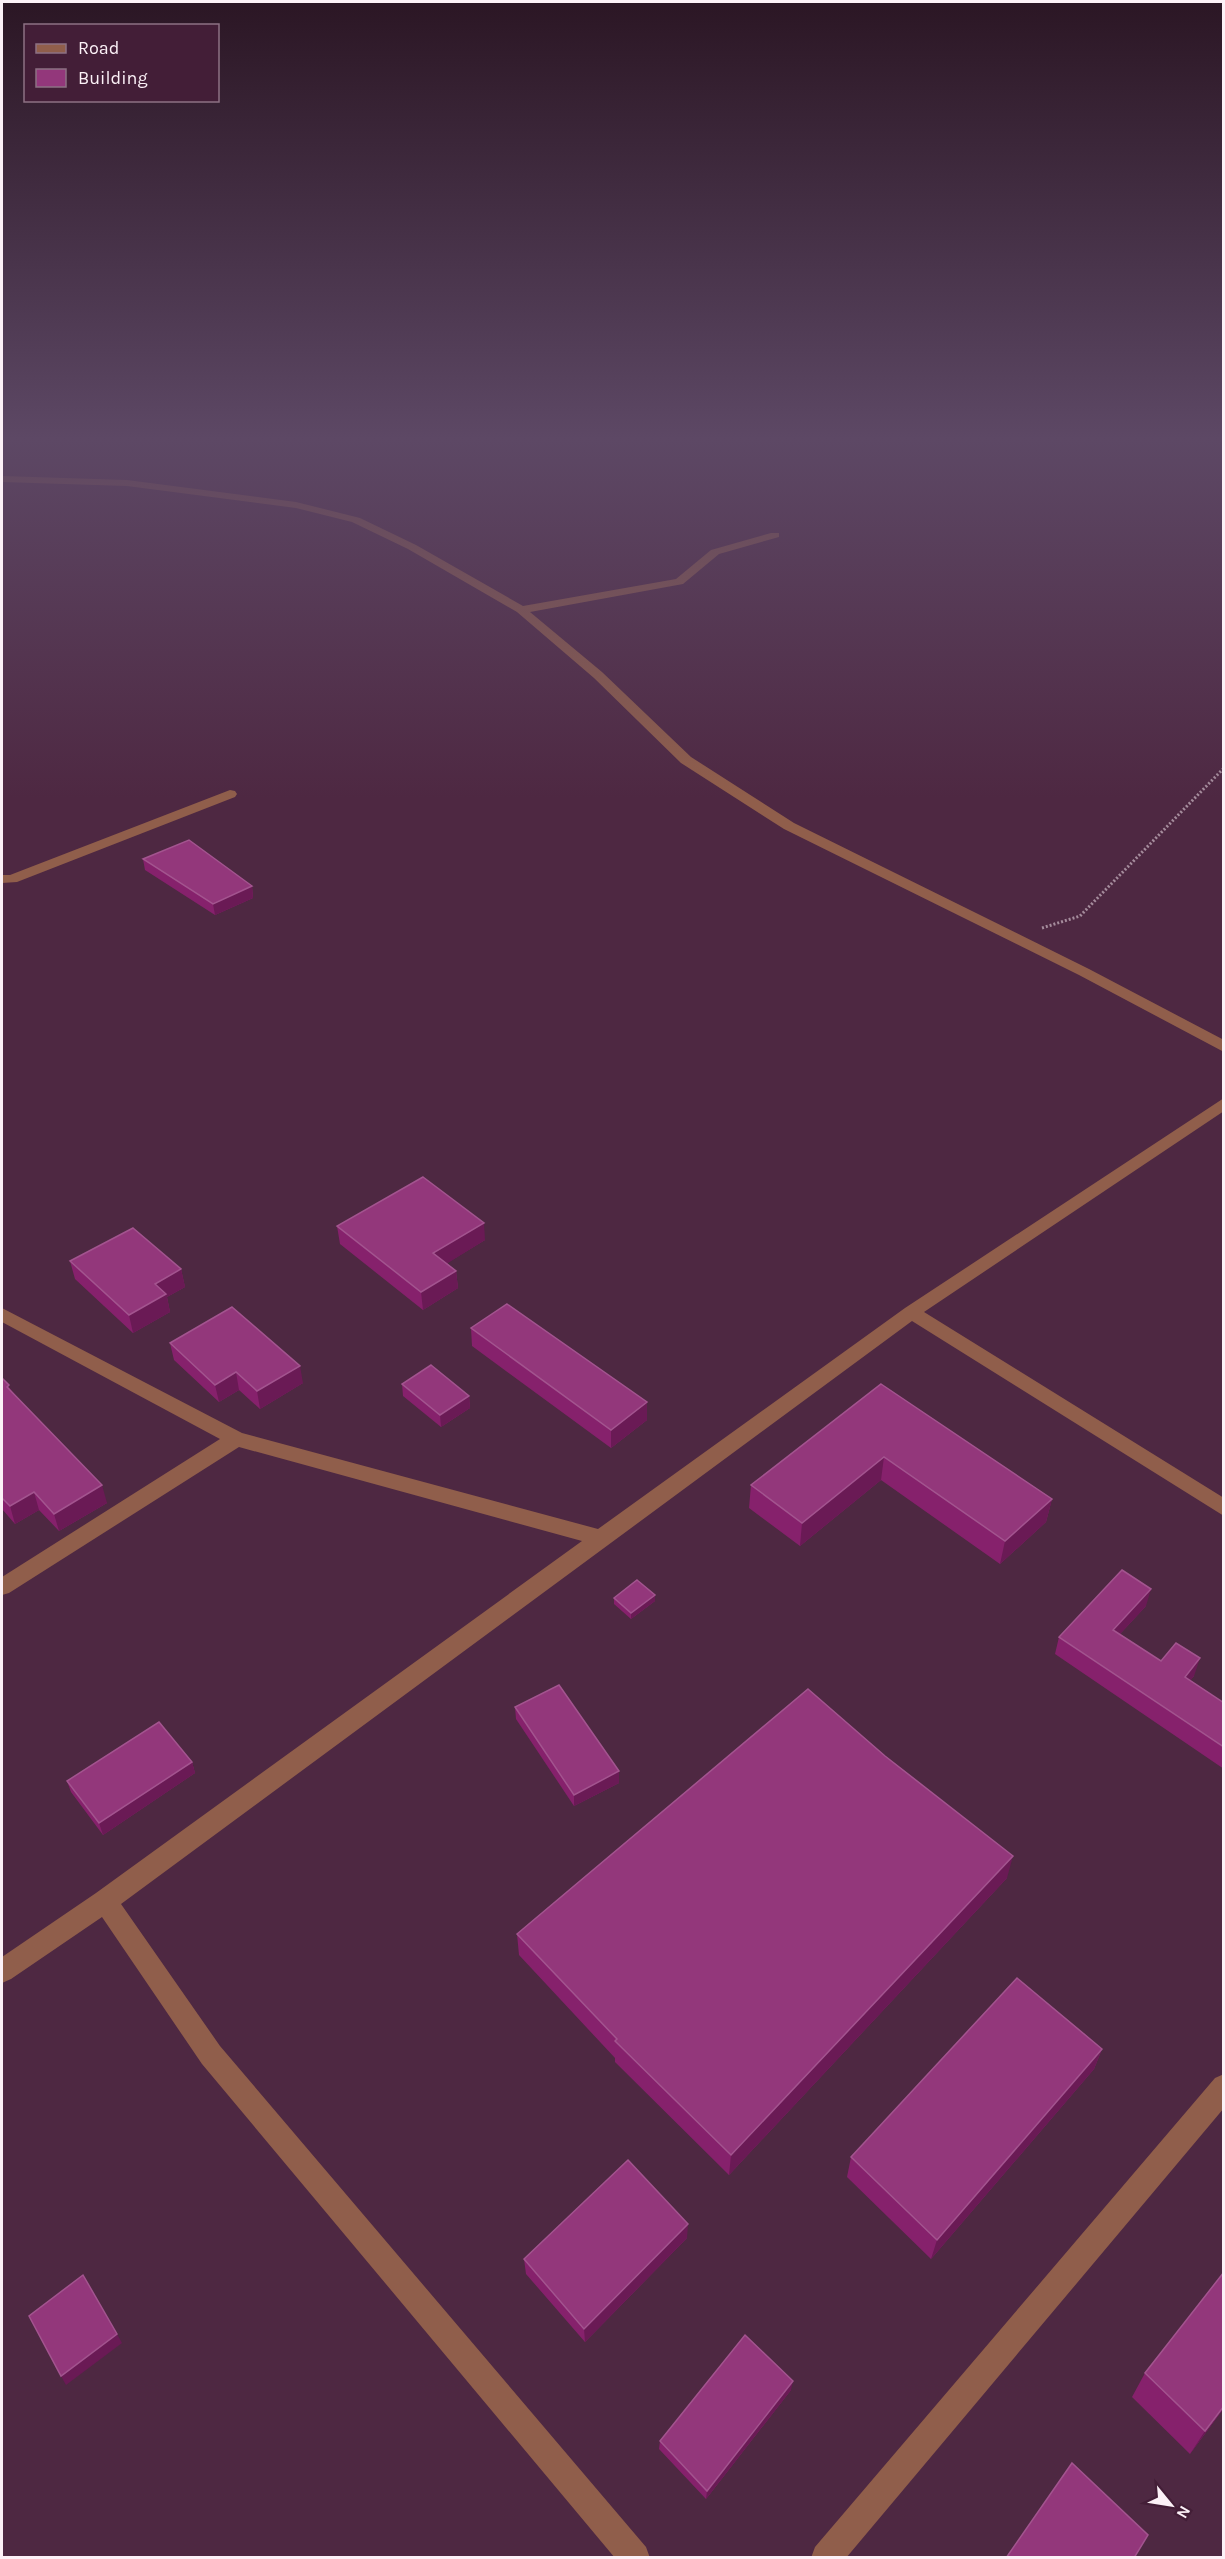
<svg xmlns="http://www.w3.org/2000/svg" width="1225" height="2559" font-family="Karla,sans-serif">
<rect width="100%" height="100%" fill="#4e2842"/>
<g fill="none" stroke-linecap="round" stroke-linejoin="round">
<path stroke="#a58c9c" stroke-width="3" stroke-dasharray="2 2" stroke-linecap="butt" d="M1042,928L1080,916L1224,768"/>
<path fill="#905e4b" fill-rule="evenodd" d="M2,476L127,480L296,502L360,518L416,545L523,606L676,579L711,550L771,533H779V537L719,554L683,584L530,612L602,672L691,757L794,823L1089,969L1224,1040V1052L1079,975L784,829L681,763L594,678L517,612L408,549L352,522L296,508L127,486L2,482Z
M230,790L235,791L237,794L235,797L17,882L2,883V875H10Z
M1224,1098V1111L924,1312L1224,1498V1516L912,1321L121,1904L220,2046L646,2547L650,2558H615L202,2064L102,1917L11,1979L2,1983V1957L96,1893L582,1541L239,1447L9,1593L2,1595V1577L220,1439L2,1322V1308L242,1433L598,1529L905,1308Z
M1224,2074V2108L846,2558H811L815,2547L1215,2078Z"/>
</g>
<path fill="#86216c" d="M143,859L252,886L253,898L215,915L145,870Z
M337,1226L485,1240L447,1263L456,1271L458,1288L423,1310L340,1244Z
M70,1261L181,1269L185,1287L167,1297L170,1312L133,1333L75,1279Z
M471,1328L647,1402V1420L611,1448L472,1346Z
M170,1343L303,1383L260,1409L239,1390L219,1402L174,1360Z
M2,1378L11,1390L107,1503L59,1531L39,1510L15,1524L2,1509Z
M402,1384L469,1396L470,1408L441,1427L403,1396Z
M881,1384L1052,1499L1046,1522L1000,1564L881,1480L800,1546L749,1508L751,1485Z
M614,1598L655,1601L631,1619L614,1604Z
M1146,1606L1120,1634L1161,1661L1194,1676L1190,1680L1224,1703V1769L1055,1654L1059,1637Z
M515,1707L619,1771V1783L574,1806L516,1719Z
M192,1762L195,1773L103,1835L71,1792L67,1781Z
M1007,1878L729,2175L615,2062V2058L519,1955L517,1934Z
M1102,2049L1094,2069L931,2259L847,2177L851,2157Z
M687,2238L585,2342L526,2274L524,2259Z
M1224,2272V2408L1190,2454L1132,2397L1145,2373Z
M791,2390L706,2499L659,2449L660,2441Z"/>
<path fill="#6a1a55" d="M252,886L253,898L215,915L213,904Z
M484,1223L485,1240L435,1271L433,1253Z
M181,1269L185,1287L167,1297L170,1312L133,1333L129,1315L155,1284Z
M456,1271L458,1288L423,1310L421,1292Z
M300,1366L303,1383L260,1409L257,1391Z
M236,1372L239,1390L219,1402L215,1385Z
M469,1396L470,1408L441,1427L440,1415Z
M647,1402V1420L611,1448V1430Z
M884,1457L881,1480L800,1546L802,1523Z
M102,1485L107,1503L59,1531L54,1514Z
M34,1492L39,1510L15,1524L10,1506Z
M1052,1499L1046,1522L1000,1564L1005,1541Z
M1151,1589L1146,1606L1108,1647L1113,1630Z
M655,1595V1601L631,1619V1613Z
M1200,1658L1194,1676L1179,1694L1185,1677Z
M192,1762L195,1773L103,1835L99,1823Z
M619,1771V1783L574,1806V1795Z
M1013,1856L1007,1878L729,2175L731,2155Z
M1102,2049L1094,2069L931,2259L937,2240Z
M688,2224L687,2238L585,2342L584,2329Z
M117,2334L122,2343L66,2385L61,2376Z
M793,2381L791,2390L706,2499L707,2491Z
M1224,2406V2408L1190,2454L1205,2431Z"/>
<path fill="#93377b" stroke="#a3548f" stroke-width="1.5" d="M189,840L252,886L213,904L143,859Z
M423,1177L484,1223L433,1253L456,1271L421,1292L337,1226Z
M133,1228L181,1269L155,1284L166,1294L129,1315L70,1261Z
M507,1304L647,1402L611,1430L471,1328Z
M232,1307L300,1366L257,1391L236,1372L215,1385L170,1343Z
M431,1365L469,1396L440,1415L402,1384Z
M2,1378L9,1385L7,1387L102,1485L54,1514L34,1492L10,1506L2,1498Z
M881,1384L1052,1499L1005,1541L884,1457L802,1523L751,1485Z
M1122,1570L1151,1589L1113,1630L1161,1661L1176,1643L1200,1658L1185,1677L1224,1703V1747L1059,1637Z
M637,1580L655,1595L631,1613L614,1598Z
M559,1685L619,1771L574,1795L515,1707Z
M808,1689L885,1756L1013,1856L731,2155L615,2041L617,2039L517,1934Z
M159,1722L192,1762L99,1823L67,1781Z
M1017,1978L1102,2049L937,2240L851,2157Z
M628,2160L688,2224L584,2329L524,2259Z
M1224,2272V2406L1205,2431L1145,2373Z
M83,2275L117,2334L61,2376L29,2316Z
M745,2335L793,2381L707,2491L660,2441Z
M1072,2463L1148,2535L1134,2558H1006Z"/>
<linearGradient id="sky" x2="0" y2="1"><stop stop-color="#2b1624"/><stop offset="0.55" stop-color="#5d4865"/><stop offset="1" stop-color="#5d4865" stop-opacity="0"/></linearGradient>
<rect width="1225" height="798" fill="url(#sky)"/>
<rect width="1225" height="2559" fill="none" stroke="#fcf1f7" stroke-width="6"/>
<rect x="24" y="24" width="195" height="78" fill="#431e37" stroke="#8d7284" stroke-width="1.5"/>
<rect x="36" y="44" width="30" height="9" fill="#905e4b" stroke="#8d7284" stroke-width="1.5"/>
<text x="78" y="54" font-size="18" fill="#fcf1f7">Road</text>
<rect x="36" y="69" width="30" height="18" fill="#93377b" stroke="#8d7284" stroke-width="1.5"/>
<text x="78" y="84" font-size="18" fill="#fcf1f7">Building</text>
<g transform="translate(1171 2505) rotate(120)" stroke="#431e37" stroke-width="4.5" paint-order="stroke">
<path d="M0-4.5L10 22L0 15L-10 22Z" fill="#fcf1f7"/>
<text y="-9" font-size="16" font-weight="bold" text-anchor="middle" fill="#fcf1f7">N</text>
</g>
</svg>
